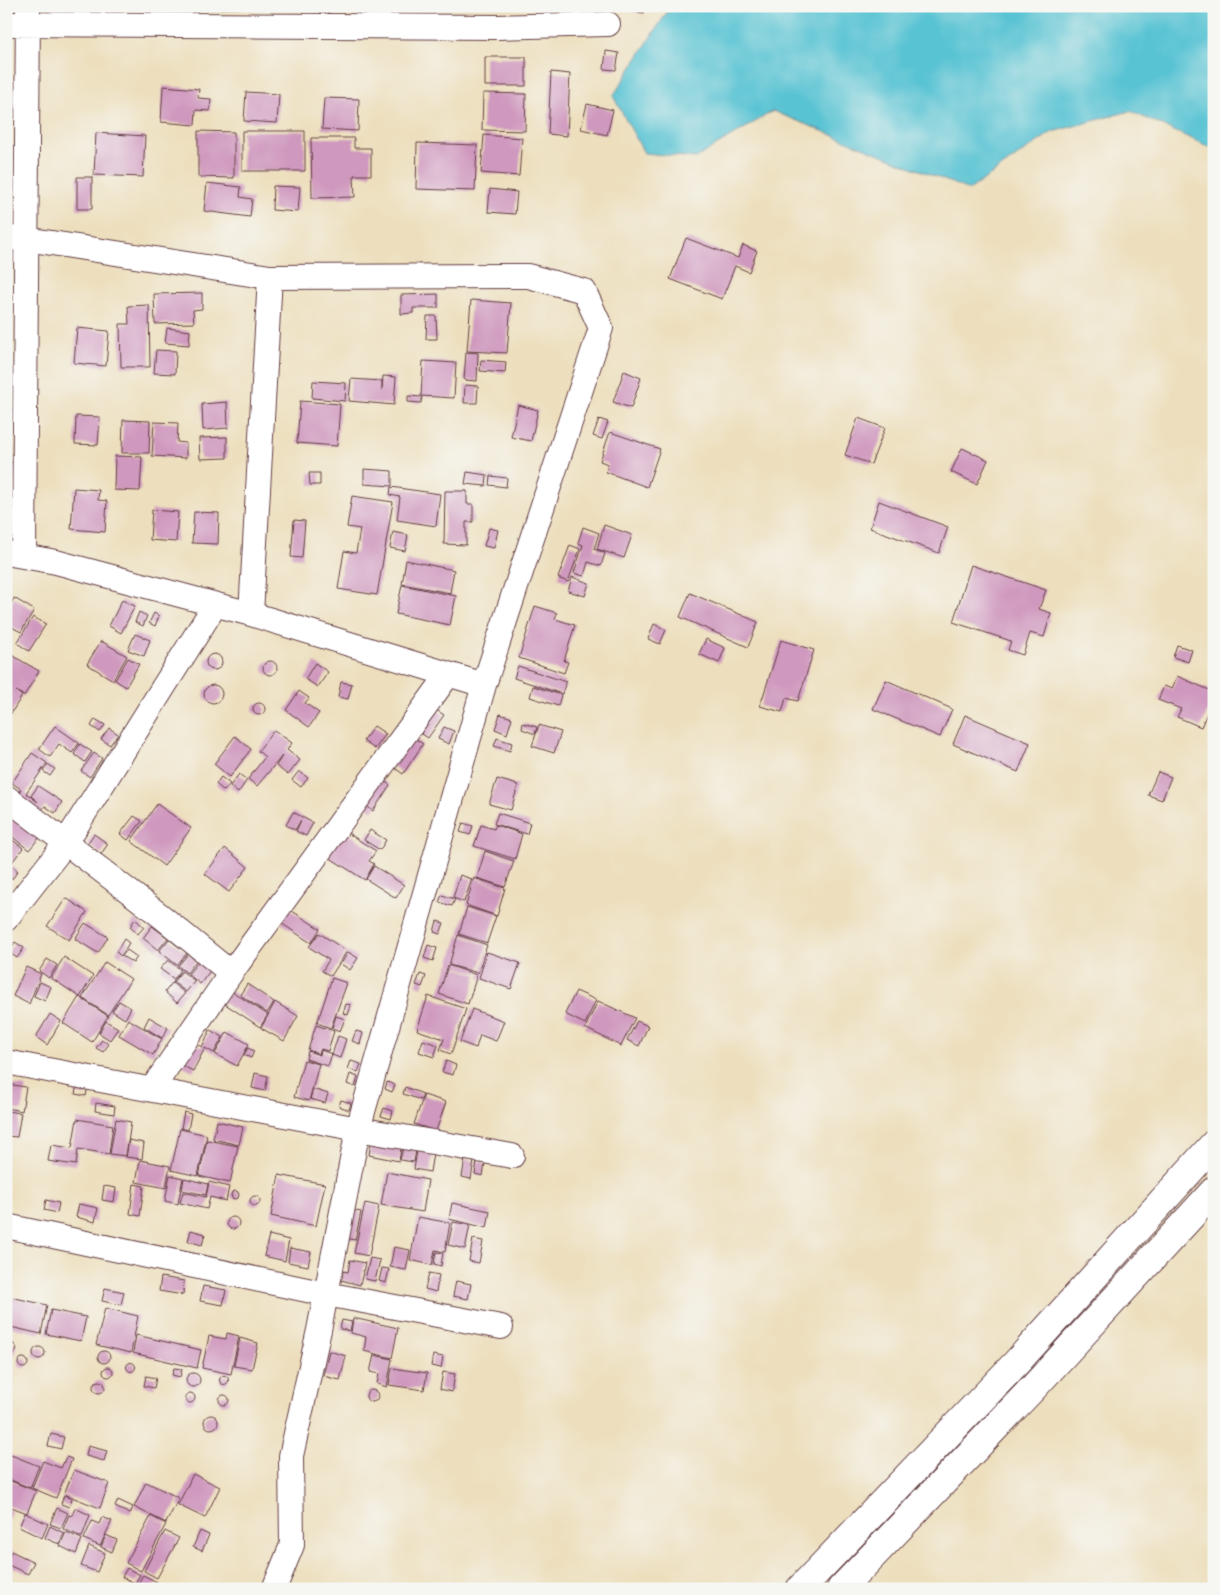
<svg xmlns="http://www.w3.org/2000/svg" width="1220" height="1595" font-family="'EB Garamond',serif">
<rect width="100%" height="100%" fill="#f6f6f2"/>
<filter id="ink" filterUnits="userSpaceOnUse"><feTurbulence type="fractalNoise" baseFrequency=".02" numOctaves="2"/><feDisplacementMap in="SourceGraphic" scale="10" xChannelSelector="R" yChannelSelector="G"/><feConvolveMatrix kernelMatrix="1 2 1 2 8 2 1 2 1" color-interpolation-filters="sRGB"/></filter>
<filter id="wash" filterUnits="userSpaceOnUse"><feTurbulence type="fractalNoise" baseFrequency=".0096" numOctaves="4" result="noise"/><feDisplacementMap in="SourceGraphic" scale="20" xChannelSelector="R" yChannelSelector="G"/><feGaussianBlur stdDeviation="1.12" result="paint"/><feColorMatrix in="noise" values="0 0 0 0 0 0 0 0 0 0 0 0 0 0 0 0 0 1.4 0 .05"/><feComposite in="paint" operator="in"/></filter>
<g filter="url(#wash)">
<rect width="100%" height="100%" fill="#eddfbd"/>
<path fill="#58c3d3" stroke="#51717f" d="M671,6H1214V149L1130,111L1052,132L969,190L773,111L696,158L644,153L613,96Z"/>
<g id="blocks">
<path fill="#cf98be" d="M77,6H96V19L77,18Z
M209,6H241V8L209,9Z
M622,6H645L644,13L621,9Z
M606,51L619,53L616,70L604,69Z
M485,57H526V86H485Z
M551,72L570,74L567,136L548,134Z
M163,86L199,89L198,98L211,99L210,111L196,110L195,125L161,122Z
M246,92L279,94L277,123L244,121Z
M483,93L526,94L525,131L482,130Z
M324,98L359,99L358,131L322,129Z
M587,104L613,110L607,135L581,129Z
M198,131L234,132V178L198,177Z
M242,131H305V171H242Z
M96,133L145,136L143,177L94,175Z
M484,135L522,138L519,176L481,173Z
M311,138H354V148H371V175H354L355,197L312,198Z
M417,143L477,145L475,191L416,189Z
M77,177H92V209H77Z
M207,183L241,187L240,197L252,199L250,217L204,211Z
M273,186L300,187L298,212L272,210Z
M490,189L517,192L515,214L488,212Z
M686,238L738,258L743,245L757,251L749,272L735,266L722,299L670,279Z
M202,293V309L193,310L194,323L155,324L154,294Z
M438,294V308H413V313L401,314V295Z
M471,300L511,303L507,353L467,351Z
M149,305L150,367H121L120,324H129L128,306Z
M427,316H436L437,339H426Z
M77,328L109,331L106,366L74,363Z
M167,328L190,331L189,345L165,343Z
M156,350L176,351L175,374L154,373Z
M466,352L478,353L477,381L464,380Z
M481,360L506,362L505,373L480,371Z
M423,361L456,363L454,398L421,396Z
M624,371L641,378L631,408L613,402Z
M383,376L396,377L394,405L349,401L351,379L382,381V390Z
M313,381L346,383L345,401L312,398Z
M465,385L478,386L477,403H464Z
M408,396L422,397L421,403L408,402Z
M300,401L340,404L337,446L297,443Z
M227,402L228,428L203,430L202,404Z
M518,405L538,410L531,441L511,437Z
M76,416L100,417L98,445L75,444Z
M858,418L885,428L871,464L845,455Z
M599,419L608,422L602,439L593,436Z
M123,420L150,421L149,453H122Z
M154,422L178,423L177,442L186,443V458L152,456Z
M610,432L660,449L647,487L606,472L608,464L600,461Z
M227,437V458L200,459L199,438Z
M962,448L988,460L977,484L951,472Z
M115,456L142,457L140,491L114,490Z
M6,462L16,463L12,496L6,495Z
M364,469L392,471V486L364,484Z
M467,472L487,475L486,486L465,484Z
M309,473H320V485H310Z
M490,476L507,478L506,487L489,485Z
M391,487L440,494L436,526L397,520L400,497L390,495Z
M74,488L99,490L98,500L107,501L105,532L71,529Z
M445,491H467V504H473V522H466V545L444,544Z
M352,496L393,502L377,595L338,589L344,551L356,553L360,529L347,527Z
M879,501L948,527L939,553L870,528Z
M152,510L178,512L176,542L150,540Z
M194,512L219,513L218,544L192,543Z
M294,520L305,521L302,558L291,557Z
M604,525L632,535L624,558L597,549Z
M583,527L599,533L594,549L605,553L601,566L588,562L584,576L574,573L583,545L578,543Z
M489,528L498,530L494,548L484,546Z
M393,532L408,535L405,551L390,548Z
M570,545L580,549L568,582L558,578Z
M406,560L454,570L450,593L402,584Z
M971,565L1046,590L1039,609L1051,613L1044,637L1030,633L1023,655L1008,650L1011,641L953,622Z
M572,577L589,583L585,596L568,591Z
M402,585L456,596L450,625L396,614Z
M690,593L758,622L748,647L680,617Z
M14,598L34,610L21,632L6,624V613Z
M122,600L135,606L121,633L109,626Z
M535,606L557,613L555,619L575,625L564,661L568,662L564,673L519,658Z
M139,612L147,616L143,626L135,622Z
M154,613L159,616L155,626L149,623Z
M33,617L46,624L29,651L17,643Z
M654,624L666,630L660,644L648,639Z
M135,634L150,640L144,656L128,650Z
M706,639L725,648L719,663L699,654Z
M781,640L814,650L798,701L786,698L782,712L760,706Z
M101,641L127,656L113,680L87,664Z
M1177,645L1192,650L1188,662L1173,657Z
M206 662a8 8 0 1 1 16 0a8 8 0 1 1-16 0Z
M10,654L39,671L24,696L16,691L22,696L6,721V660Z
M128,658L139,664L126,687L115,680Z
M263 668a7 7 0 1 1 14 0a7 7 0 1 1-14 0Z
M315,663L328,672L318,687L305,679Z
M518,666L566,682L562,694L514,678Z
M1177,676L1214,692V697L1201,727L1177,717L1181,709L1158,700L1164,686L1172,689Z
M886,680L952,709L940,737L873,709Z
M341,682L352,684L348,699L338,697Z
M204 694a9 9 0 1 1 18 0a9 9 0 1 1-18 0Z
M533,686L561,695L558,706L530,697Z
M299,691L309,698L305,703L319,713L309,727L286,710Z
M253 709a6 6 0 1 1 12 0a6 6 0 1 1-12 0Z
M432,707L444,715L428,738L416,730Z
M500,714L512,718L507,734L495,729Z
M965,715L1030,743L1018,772L953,744Z
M95,719L105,725L100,732L91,726Z
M523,723L537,727L535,734L522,729Z
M539,725L561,732L554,753L532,746Z
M55,726L79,743L72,753L59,744L50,757L39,749Z
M374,726L386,734L375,749L363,741Z
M444,727L454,731L449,744L438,739Z
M109,728L118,734L110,745L101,739Z
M274,730L292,743L287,750L300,760L288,775L276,766L282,756L257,786L248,779L265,757L258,751Z
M410,735L423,744L403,774L391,765Z
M235,736L251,749L230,777L214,764Z
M497,738L512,743L510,751L494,746Z
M80,744L92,752L85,762L74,754Z
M32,753L47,763L26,793L38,802L31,796L38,786L62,802L55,813L45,806L40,812L17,796L21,789L12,783Z
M94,753L102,758L90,777L81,771Z
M48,764L55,769L50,776L43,771Z
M299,771L308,778L301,787L292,780Z
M1158,772L1171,777L1162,800L1148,795Z
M239,774L247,780L238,793L230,786Z
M221,777L230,784L224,791L216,784Z
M378,777L390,785L373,811L361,802Z
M497,779L518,785L511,810L489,804Z
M157,804L191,828L164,866L131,841Z
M6,811L40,837L29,850L6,832Z
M293,812L313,823L306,836L296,831L301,820L295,830L286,825Z
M498,813L530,823L527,834L494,824Z
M134,816L142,821L128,840L120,834Z
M463,823L473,826L470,835L460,832Z
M481,825L494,829L496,825L522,834L515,859L474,846Z
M343,830L376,851L369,861L374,864L365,880L327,856Z
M370,830L386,840L380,850L364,840Z
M94,834L108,844L101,854L87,844Z
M6,835L23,848L6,870Z
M225,848L248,867L229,892L205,874Z
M485,851L514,861L505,887L477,878Z
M11,865L18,871L12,879L6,874Z
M374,866L404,885L396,898L366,879Z
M460,875L472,879L464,902L453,898Z
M474,878L505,888L497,916L466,905Z
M442,895L455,899L452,906L439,902Z
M66,898L87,912L69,940L47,926Z
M467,907L496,916L487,943L459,934Z
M289,909L320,929L311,943L281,923Z
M135,919L144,927L138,934L130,927Z
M437,921L444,923L440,934L434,932Z
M85,923L108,937L98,953L75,939Z
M152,926L168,938L158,950L143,938Z
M319,933L347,951L331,976L322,971L329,960L309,947Z
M458,935L487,945L478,973L449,965Z
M124,939L129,943L121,956L116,952Z
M169,939L187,953L177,965L159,951Z
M15,942L24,948L17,958L8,952Z
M428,945L437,948L433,961L424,958Z
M127,950L137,957L133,963L122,956Z
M348,952L358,958L350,970L341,964Z
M487,952L520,963L511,989L479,978Z
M188,954L196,961L187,973L178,966Z
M64,957L93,976L80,997L51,978Z
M47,959L57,965L49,978L39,971Z
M168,960L181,970L174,979L160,969Z
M105,962L131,979L108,1015L82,998Z
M198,962L210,971L200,984L188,974Z
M448,965L477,975L468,1004L439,994Z
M26,967L41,974L29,1004L13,996Z
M182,971L195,981L186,992L173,982Z
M420,974L426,976L422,987L416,985Z
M332,978L347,983L331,1028L317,1023Z
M40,982L51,987L45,1001L34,996Z
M172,983L185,993L177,1003L165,992Z
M247,984L274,1002L267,1013L240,995Z
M230,990L268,1015L260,1027L222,1002Z
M576,991L596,1000L585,1024L565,1014Z
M428,996L466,1009L451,1054L440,1050L444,1039L417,1030Z
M79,997L108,1016L92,1042L63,1023Z
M119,1001L131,1008L125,1019L112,1011Z
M598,1001L635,1018L621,1046L585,1028Z
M275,1002L298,1016L284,1041L261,1028Z
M346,1004L351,1005L348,1015L343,1013Z
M472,1009L504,1021L496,1041L480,1035L476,1048L460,1042Z
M50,1014L61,1021L47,1045L36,1037Z
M336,1016L345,1019L340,1031L332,1028Z
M149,1017L168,1028L162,1038L144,1027Z
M128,1019L162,1039L153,1055L119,1035Z
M106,1021L118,1028L110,1040L99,1033Z
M637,1021L648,1026L639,1046L627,1040Z
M316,1025L334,1031L328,1051L321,1049L319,1054L308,1050Z
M210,1030L223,1037L214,1053L205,1048L193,1071L181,1065L193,1042L202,1047Z
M356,1031L363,1033L360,1044L352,1041Z
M227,1032L249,1044L237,1066L215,1054Z
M338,1036L346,1039L340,1058L332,1055Z
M102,1040L109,1044L103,1052L96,1048Z
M423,1040L438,1045L434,1057L419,1052Z
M248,1048L254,1051L251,1058L244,1055Z
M321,1050L332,1054L328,1066L306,1059L308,1051L320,1055Z
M304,1060L319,1064L309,1101L294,1097Z
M351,1061L361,1064L358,1072L348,1069Z
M446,1061L456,1065L453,1075L442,1072Z
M255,1073L268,1076L265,1091L252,1088Z
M350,1074L358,1077L355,1087L347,1084Z
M387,1082L395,1085L392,1092L385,1089Z
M6,1084L26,1087L22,1111L6,1108Z
M77,1085L88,1086L86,1096L75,1094Z
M405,1087L423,1094L421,1100L403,1094Z
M313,1089L328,1094L325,1103L310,1099Z
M424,1095L446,1102L436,1131L414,1124Z
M341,1100L351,1103L349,1110L339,1106Z
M96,1103L115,1106L114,1114L95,1111Z
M384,1108L393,1111L391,1119L381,1116Z
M6,1111L21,1113L17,1137L6,1136Z
M184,1112L191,1114L188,1130L181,1128Z
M77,1119L113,1125L109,1154L78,1149L76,1165L48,1161L51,1145L72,1148Z
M116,1119L131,1122L126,1156L110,1154Z
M217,1121L243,1127L239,1145L213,1139Z
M180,1129L207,1135L198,1176L171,1170Z
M129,1140L144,1143L142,1159L126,1157Z
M207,1140L238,1146L230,1183L199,1176Z
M371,1142L401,1148L399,1161L369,1155Z
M403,1148L416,1150L414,1162L400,1160Z
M417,1151L433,1153L430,1172L414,1169Z
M465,1159L474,1161L471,1179L462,1177Z
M140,1160L170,1166L166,1188L136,1182Z
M477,1161L485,1163L483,1176L475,1174Z
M387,1172L428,1180L423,1212L381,1205Z
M170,1175L183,1178L178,1204L165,1201Z
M279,1175L325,1184L316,1226L271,1216Z
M184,1178L208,1184L206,1195L182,1190Z
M209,1182L229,1187L226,1201L210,1197L207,1209L180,1203L183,1192L206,1197Z
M134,1184L144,1186L140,1216L130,1214Z
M104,1186L116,1188L114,1202L102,1200Z
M231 1195a4 4 0 1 1 8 0a4 4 0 1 1-8 0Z
M250 1201a5 5 0 1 1 10 0a5 5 0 1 1-10 0Z
M46,1200L59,1203L57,1213L44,1210Z
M365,1203L379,1206L369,1256L354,1253Z
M452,1203L490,1211L487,1228L449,1219Z
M79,1204L98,1208L95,1222L76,1217Z
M349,1209L361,1212L355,1240L344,1238Z
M418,1217L450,1223L445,1252L435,1250L432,1265L410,1260Z
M227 1223a6 6 0 1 1 12 0a6 6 0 1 1-12 0Z
M453,1222L470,1225L465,1249L448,1245Z
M191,1230L205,1234L202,1245L188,1241Z
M269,1235L289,1240L285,1261L264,1256Z
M473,1239L483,1241L479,1263L469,1261Z
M394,1247L410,1250L406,1270L390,1267Z
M290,1248L311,1252L308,1266L288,1262Z
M436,1252L443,1253L441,1266L434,1264Z
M370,1258L380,1260L375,1281L365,1279Z
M350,1260L365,1263L360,1285L341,1280L343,1271L348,1272Z
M382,1268L389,1269L386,1283L379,1281Z
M429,1273L439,1275L436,1292L425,1289Z
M161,1277L184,1281L183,1295L159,1291Z
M456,1281L471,1284L468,1299L453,1296Z
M203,1286L226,1290L223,1305L200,1301Z
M105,1288L124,1292L121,1305L102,1301Z
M6,1296L47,1305L41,1334L6,1326Z
M105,1308L138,1316L131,1353L96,1345Z
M51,1310L86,1317L81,1341L46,1334Z
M353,1318L398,1328L392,1358L364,1351L366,1337L351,1333Z
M342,1320L352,1322L350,1331L340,1329Z
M227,1333L239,1336L231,1374L202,1368L209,1336L226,1339Z
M136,1335L201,1350L197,1368L133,1353Z
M240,1338L258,1343L252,1369L234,1366Z
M5.5 1349a5.5 5.5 0 1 1 11 0a5.5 5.5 0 1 1-11 0Z
M33 1353a6 6 0 1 1 12 0a6 6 0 1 1-12 0Z
M98 1357a6 6 0 1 1 12 0a6 6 0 1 1-12 0Z
M329,1351L346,1356L340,1380L323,1376Z
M374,1355L392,1359L387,1387L377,1384L379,1374L370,1372Z
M433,1355L443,1357L441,1368L431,1366Z
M18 1363a5 5 0 1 1 10 0a5 5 0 1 1-10 0Z
M126.5 1367a4.5 4.5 0 1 1 9 0a4.5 4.5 0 1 1-9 0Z
M103 1372a5 5 0 1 1 10 0a5 5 0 1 1-10 0Z
M174,1368L182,1369L180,1377L172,1375Z
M392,1368L427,1373L424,1390L389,1385Z
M443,1372L455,1374L452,1392L440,1389Z
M186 1380a7 7 0 1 1 14 0a7 7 0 1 1-14 0Z
M219.5 1380a4.5 4.5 0 1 1 9 0a4.5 4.5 0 1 1-9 0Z
M146,1376L156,1378L154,1388L144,1386Z
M93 1387a6 6 0 1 1 12 0a6 6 0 1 1-12 0Z
M366 1396a6 6 0 1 1 12 0a6 6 0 1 1-12 0Z
M185 1398a5 5 0 1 1 10 0a5 5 0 1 1-10 0Z
M219 1400a5 5 0 1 1 10 0a5 5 0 1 1-10 0Z
M204 1422a7 7 0 1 1 14 0a7 7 0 1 1-14 0Z
M51,1434L64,1437L61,1449L48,1446Z
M88,1446L107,1451L104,1461L86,1456Z
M11,1455L39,1466L30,1488L6,1478V1467Z
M66,1457L72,1459L56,1498L32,1488L43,1461L61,1468Z
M74,1470L109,1483L100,1508L64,1494Z
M193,1474L220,1487L205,1518L178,1505Z
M6,1479L36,1491L27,1513L6,1505Z
M146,1482L179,1498L166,1523L134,1507Z
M64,1495L72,1499L69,1507L61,1504Z
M118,1500L133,1507L130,1514L115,1507Z
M57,1508L68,1513L61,1528L50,1524Z
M75,1508L90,1515L82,1537L63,1529L69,1515L72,1516Z
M6,1509L11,1511L6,1525Z
M25,1513L48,1524L42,1538L19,1527Z
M151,1516L166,1524L141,1571L126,1563Z
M102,1517L112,1521L100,1546L84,1539L92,1521L99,1524Z
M50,1526L64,1533L59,1544L45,1538Z
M165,1531L179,1538L157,1578L144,1571Z
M200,1531L209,1535L202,1551L193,1547Z
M66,1532L82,1539L76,1554L60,1546Z
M106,1535L117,1540L112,1552L101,1547Z
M89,1546L105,1553L97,1572L81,1566Z
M11,1551L34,1562L28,1574L6,1564Z
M127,1568L140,1575L135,1583L122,1577Z
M143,1575L157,1582L154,1589H144L137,1585Z"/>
</g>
</g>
<g filter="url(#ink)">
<use href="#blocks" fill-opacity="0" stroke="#623c41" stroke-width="1"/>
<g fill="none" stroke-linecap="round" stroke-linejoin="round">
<g stroke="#623c41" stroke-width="26">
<path id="street" d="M6,24L497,27L608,24
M6,238L26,239L270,277L528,276L584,291L601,328L484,685L358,1129L319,1330L291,1456L292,1545L274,1589
M6,553L56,562L251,614L484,685
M24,556L28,6
M251,614L270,277
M6,797L161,916L231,973
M6,919L65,844L215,605
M6,1062L358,1129L512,1156
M152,1089L231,973L448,675
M6,1226L326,1294L501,1327"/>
</g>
<g stroke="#623c41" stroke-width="30">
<path id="highway" d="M800,1589L1017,1362L1214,1144
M841,1589L1034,1387L1214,1191"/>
</g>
<use href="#street" stroke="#fff" stroke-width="24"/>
<use href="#highway" stroke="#fff" stroke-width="28"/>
</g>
</g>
<rect width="1220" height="1595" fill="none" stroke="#f6f6f2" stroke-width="25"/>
</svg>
